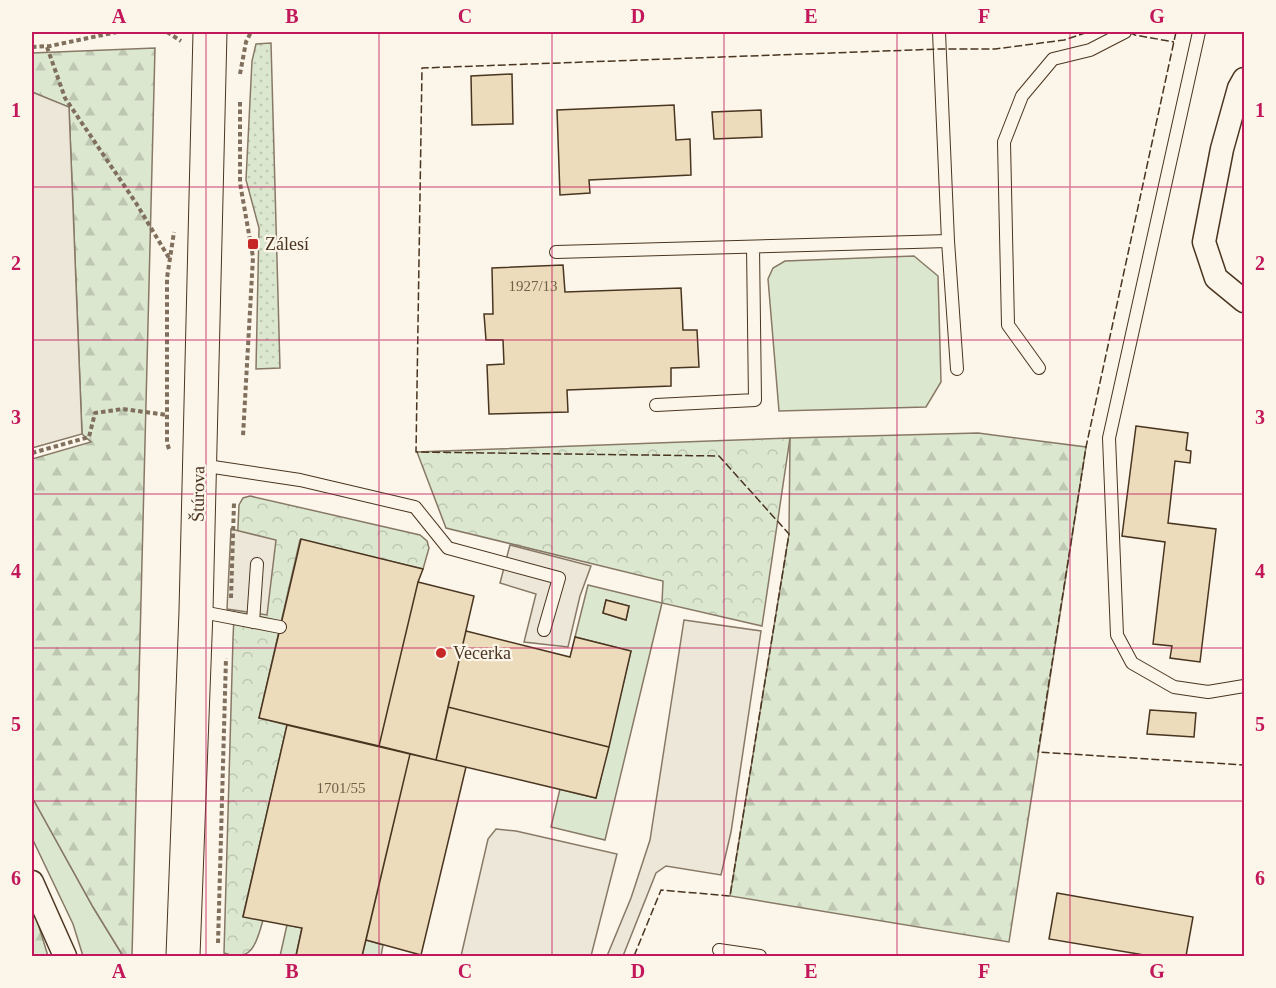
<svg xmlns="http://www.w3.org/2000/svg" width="1276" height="988" font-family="Georgia,serif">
<defs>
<pattern id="forest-firs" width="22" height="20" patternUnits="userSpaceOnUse" patternTransform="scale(1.5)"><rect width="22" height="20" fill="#dce7d0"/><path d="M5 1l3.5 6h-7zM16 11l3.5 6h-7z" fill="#bec7b2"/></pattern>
<pattern id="park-crowns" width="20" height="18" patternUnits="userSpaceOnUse" patternTransform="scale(1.5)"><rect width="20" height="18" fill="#dce7d0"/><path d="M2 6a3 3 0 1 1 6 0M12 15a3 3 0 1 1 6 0" fill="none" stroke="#bec7b2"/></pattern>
<pattern id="garden-dots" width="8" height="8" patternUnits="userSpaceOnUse" patternTransform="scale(1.5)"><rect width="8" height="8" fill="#dce7d0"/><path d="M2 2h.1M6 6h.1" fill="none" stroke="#bec7b2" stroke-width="1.8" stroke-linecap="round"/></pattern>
</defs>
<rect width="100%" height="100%" fill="#fbf6e9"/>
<path fill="#dce7d0" stroke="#887966" stroke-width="1.5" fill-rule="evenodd" d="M914,256L938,276L941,382L926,407L779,411L768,279L773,268L785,261Z
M588,585L662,603L605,840L551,827L560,789L596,798L631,651L575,637ZM606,600L629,606L626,620L603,613Z
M32,797L93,907L123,956H83L73,924L32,838Z
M287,925L302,928L296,955L300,956H280Z
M366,940L383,945L381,956H362Z"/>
<path fill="url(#forest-firs)" stroke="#887966" stroke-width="1.5" d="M155,48L132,956H123L93,907L32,797V459L91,442L82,434L69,108L32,92V53Z
M978,433L1086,447L1009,942L730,896L789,534L790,438Z
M32,909L36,917L48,956H32Z"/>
<path fill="url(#park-crowns)" stroke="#887966" stroke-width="1.5" d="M790,438L762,626L662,603L663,581L446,528L417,452Z
M250,496L420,535L427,541L429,548L423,569L300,540L259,718L287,725L243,916L263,920C257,942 252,964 224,953L233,639L239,505L243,498Z"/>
<path fill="url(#garden-dots)" stroke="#887966" stroke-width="1.5" d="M271,43L280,368L256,369L259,228L246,180L252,61L256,44Z"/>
<path fill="#ede7d9" stroke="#887966" stroke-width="1.5" d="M32,92L69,107L82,434L32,448Z
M231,529L276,540L267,615L227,609Z
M510,545L591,566L580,596L568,647L524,642L536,594L500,583Z
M684,620L761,631L731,832L721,875L666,866L656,873L623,956H607L631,898L650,840Z
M496,829L516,831L617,854L591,956H461L488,839Z"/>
<path fill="#ecdcbc" stroke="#4a3520" stroke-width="1.5" d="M512,74L513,124L472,125L471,76Z
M674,105L676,140L690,139L691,175L589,180L590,193L560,195L557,110Z
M761,110L762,137L714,139L712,112Z
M563,265L565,292L681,288L683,330H697L699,367L671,368V386L567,390L568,412L489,414L487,365L504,364L503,340H486L484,314H493L492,268Z
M1136,426L1188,433L1186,450L1191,451L1190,463L1175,461L1168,523L1216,529L1200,662L1170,658L1172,646L1153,644L1165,542L1122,536Z
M301,539L423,569L418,582L379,746L259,718Z
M418,582L474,596L436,760L379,746Z
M606,600L629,606L626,620L603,613Z
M466,631L570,657L575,637L631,651L609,747L448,707Z
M448,707L609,747L596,798L436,760Z
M1150,710L1196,713L1194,737L1147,734Z
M287,725L410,754L362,956H296L302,928L243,917Z
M410,754L466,767L421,955L366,940Z
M1057,893L1193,917L1186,956H1150L1049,939Z"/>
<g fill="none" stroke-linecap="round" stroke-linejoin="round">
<g stroke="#4a3520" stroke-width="14">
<path id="lane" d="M939,32L948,241L957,369
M1199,32L1109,438L1117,635L1132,663L1174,687L1208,692L1244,686
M556,252L948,241
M1039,368L1008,325L1004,142L1022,96L1053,59L1090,50L1125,32
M656,405L755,400L753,247
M200,465L300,480L415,507L448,548L559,578L544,630
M197,611L280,627
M253,622L257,564
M719,950L760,956"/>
</g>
<g stroke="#4a3520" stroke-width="25">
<path id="street" d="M1244,79L1239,88L1222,149L1204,242L1216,278L1244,301
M32,882L65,956"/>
</g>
<g stroke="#4a3520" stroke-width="35">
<path id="secondary" d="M183,956L196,611L210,32"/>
</g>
<path stroke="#7f6f5c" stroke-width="4" stroke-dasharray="4.5 3" stroke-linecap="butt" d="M167,32L181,41
M32,47L50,46L117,32
M47,47L65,98L136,203L169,258
M240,74L246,42L251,32
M240,102V183L253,257L243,436
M169,449L167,443V278L174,232
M32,453L89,437L95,413L123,409L167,415
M231,598L234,503
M218,943L226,658"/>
<use href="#lane" stroke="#fbf6e9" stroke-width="12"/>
<use href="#street" stroke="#fbf6e9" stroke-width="22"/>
<use href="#secondary" stroke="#fbf6e9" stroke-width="33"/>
<path stroke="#4a3520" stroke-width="1.5" stroke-dasharray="8 3" stroke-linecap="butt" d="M1129,32L1135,35L1174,42
M1176,32L1086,447L1038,752L1244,765
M634,956L661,890L730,896L789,534L719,456L416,452L422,68L940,49H995L1064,40L1088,32"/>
</g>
<path fill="none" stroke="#c2185b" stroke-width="1.5" stroke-opacity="0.55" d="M206,32V956M379,32V956M552,32V956M724,32V956M897,32V956M1070,32V956M32,187H1244M32,340H1244M32,494H1244M32,648H1244M32,801H1244"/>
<g fill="#c62828" stroke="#fbf6e9" stroke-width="2">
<rect x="247" y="238" width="12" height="12" rx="3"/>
<circle cx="441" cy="653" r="6"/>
</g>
<g text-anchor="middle" stroke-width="4.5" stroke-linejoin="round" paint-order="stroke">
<g font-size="15" fill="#725f47">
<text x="533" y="291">1927/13</text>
<text x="341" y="793">1701/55</text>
</g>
<g font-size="18" fill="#4a3520" stroke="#fbf6e9" text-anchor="start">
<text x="265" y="250">Zálesí</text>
<text x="453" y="659">Vecerka</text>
</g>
<g font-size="18" fill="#4a3520" stroke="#fbf6e9">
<text transform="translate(198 494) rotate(-89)" y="6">Štúrova</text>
</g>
</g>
<rect width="1276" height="988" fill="none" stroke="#fbf6e9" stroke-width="66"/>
<rect x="33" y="33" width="1210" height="922" fill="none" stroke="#c2185b" stroke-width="2"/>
<g font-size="20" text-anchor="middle" font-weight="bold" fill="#c2185b">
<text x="119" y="23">A</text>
<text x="292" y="23">B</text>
<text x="465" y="23">C</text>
<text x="638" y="23">D</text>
<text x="811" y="23">E</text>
<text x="984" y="23">F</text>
<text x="1157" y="23">G</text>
<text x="16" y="117">1</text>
<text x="1260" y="117">1</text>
<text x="16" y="270">2</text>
<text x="1260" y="270">2</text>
<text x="16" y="424">3</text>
<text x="1260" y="424">3</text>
<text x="16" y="578">4</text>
<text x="1260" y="578">4</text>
<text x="16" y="731">5</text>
<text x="1260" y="731">5</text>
<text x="16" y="885">6</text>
<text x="1260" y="885">6</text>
<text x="119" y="978">A</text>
<text x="292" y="978">B</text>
<text x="465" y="978">C</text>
<text x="638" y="978">D</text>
<text x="811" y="978">E</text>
<text x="984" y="978">F</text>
<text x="1157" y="978">G</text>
</g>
</svg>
